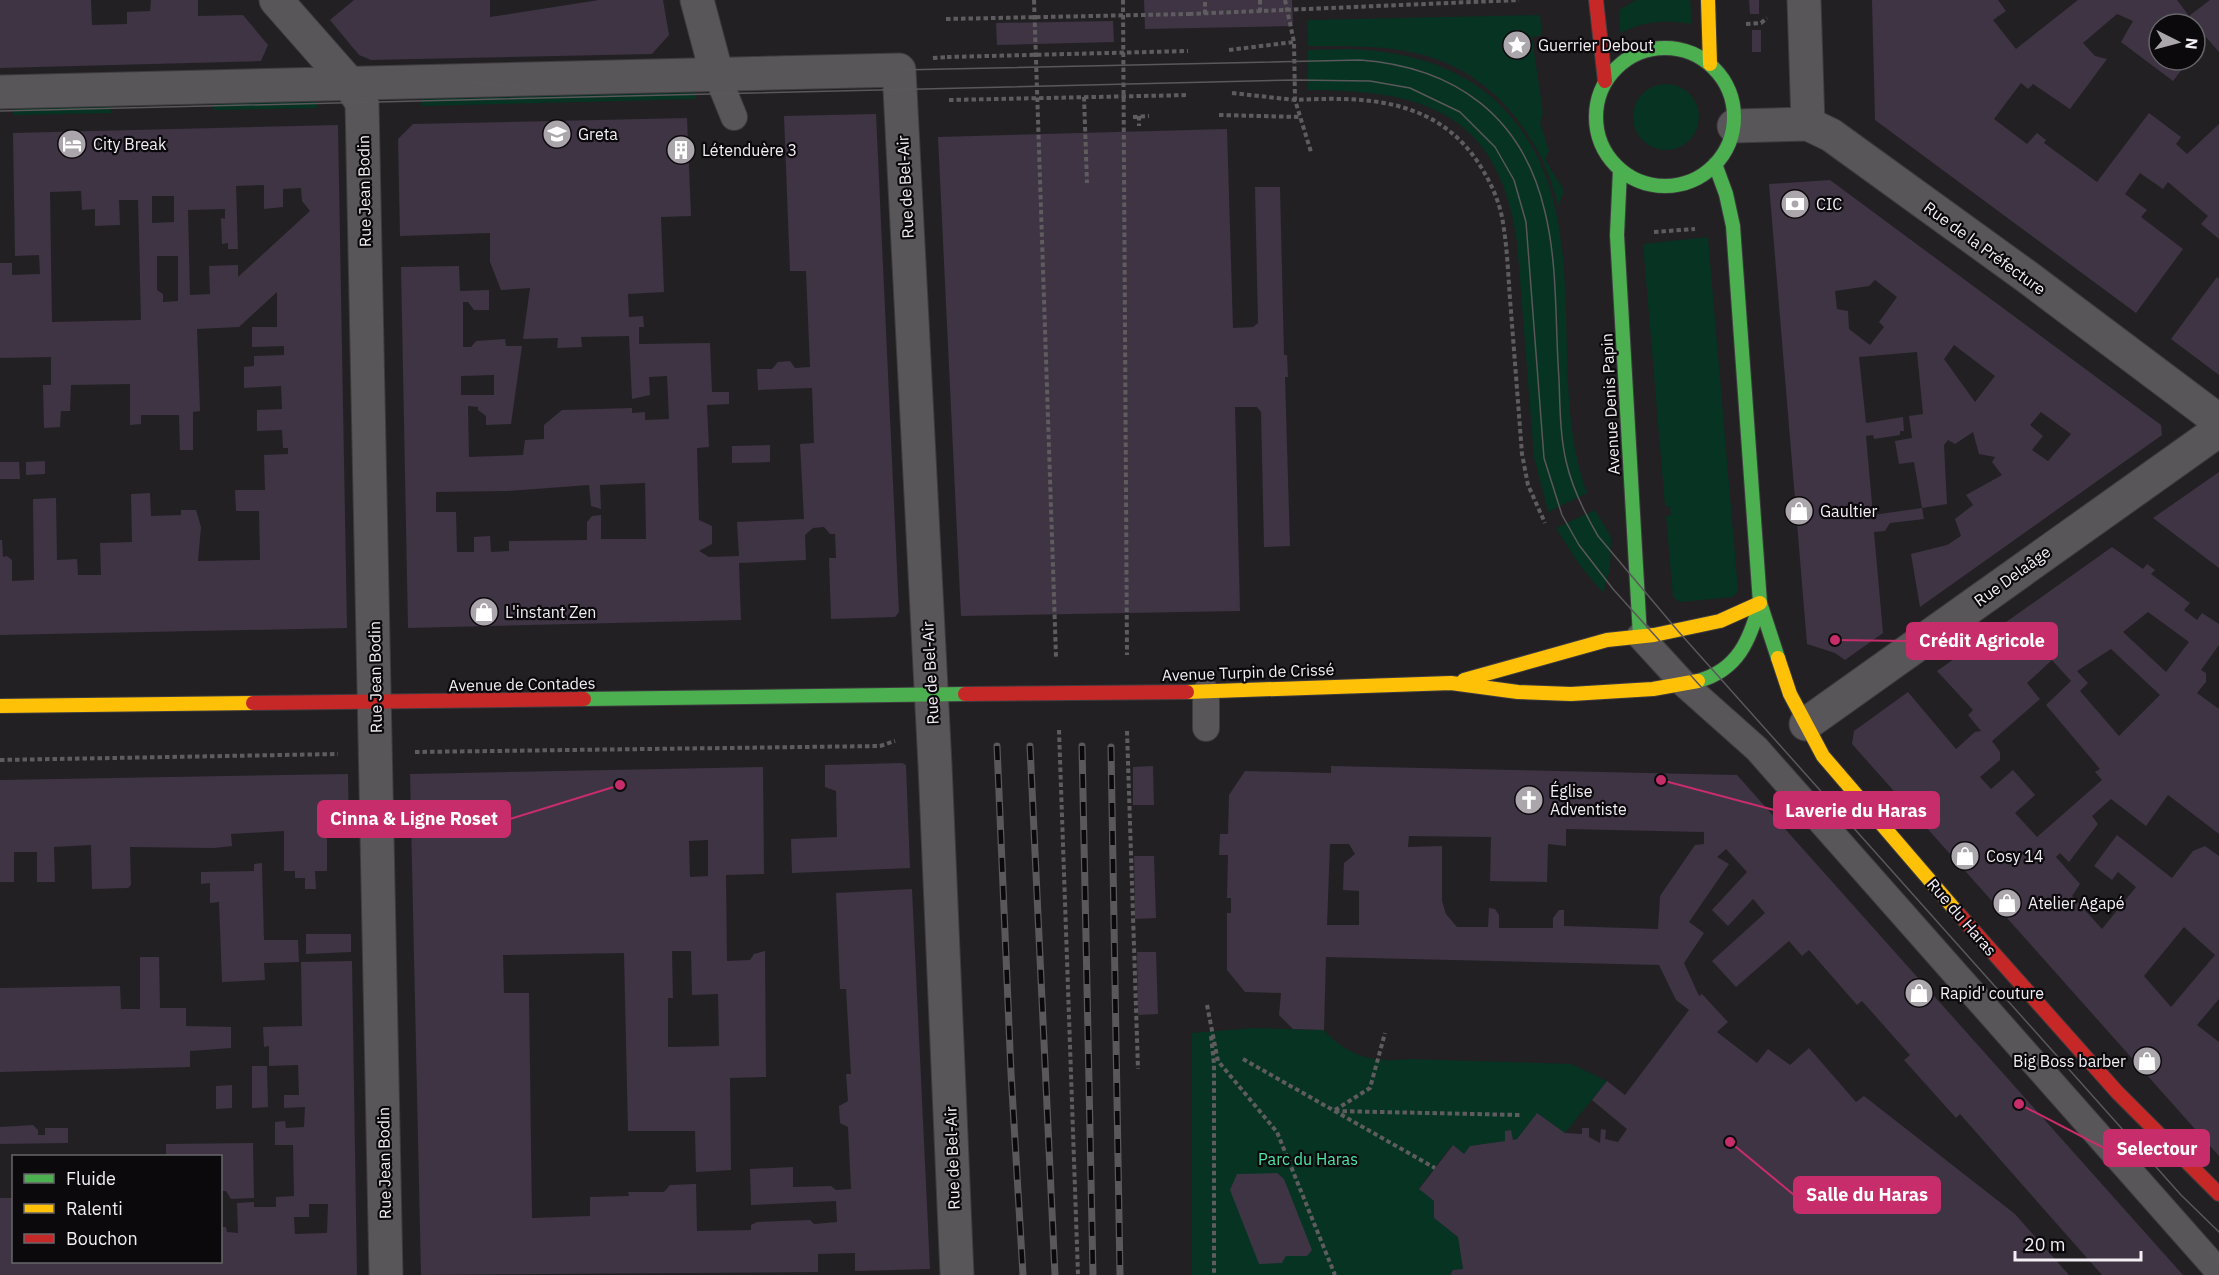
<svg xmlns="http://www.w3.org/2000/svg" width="2219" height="1275" font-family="'IBM Plex Sans',sans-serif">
<rect width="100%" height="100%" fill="#232024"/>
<path fill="#063322" d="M1636,0H1690L1692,24C1666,19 1644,21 1620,33L1619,10Z
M1540,15L1542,35L1532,37L1543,113L1540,123L1549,151L1545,159L1564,191L1558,206C1543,139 1495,76 1427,56C1389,45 1348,46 1308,46L1307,20Z
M1347,49C1406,51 1462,65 1504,109C1602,213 1542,370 1587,493L1548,512L1534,457L1517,242C1499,113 1425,90 1308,90V50Z
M1633 117a33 33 0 1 1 66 0a33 33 0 1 1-66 0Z
M696,86V99L422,106V92Z
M316,95L317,108L213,110V97Z
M110,100L111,113L14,115V101Z
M1708,237L1738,591L1733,597L1680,602L1673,597L1666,516L1671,515L1670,506H1665L1643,244Z
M1595,510L1611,537L1610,569L1603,593L1579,564L1556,528Z
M1253,1028L1324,1030C1346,1055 1375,1064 1408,1059L1571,1064L1607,1081L1565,1133L1537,1113L1517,1139L1513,1140L1510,1130L1505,1131V1141L1470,1146L1464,1154L1452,1145L1419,1188L1434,1201V1218L1458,1237L1463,1269L1453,1270L1450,1275H1192V1033Z"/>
<path fill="#3e3444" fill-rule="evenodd" d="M0,0H91L92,25L127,24V12L150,11L151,0H198V16L243,15L268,45L261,61L0,68Z
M354,0H490V17L599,0H663L669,35L652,54L371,60L359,55L330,20Z
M1144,0H1292L1293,26L1145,29Z
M1749,0H1759V14H1750Z
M1872,0H1998L2006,11L1993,20L2016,49L2078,0H2177L2189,16L2210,0H2219V52L2206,37L2195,52V24H2159V60H2189L2173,81L2121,42L2133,21L2117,14L2083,43L2095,56L2107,59L2070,109L2033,84L2028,89L2021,83L1994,119L2027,144L2037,133L2046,140L2044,143L2097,182L2149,113L2181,137L2176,144L2187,154L2219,124V239L2201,224L2208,216L2168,182L2163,189L2140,173L2125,194L2147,210L2141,217L2183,249L2136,313L1875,120Z
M1113,21L1114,42L997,45L996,23Z
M1752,30H1761V52H1752Z
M876,114L899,612L895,617L831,619L829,558H836L835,534H830L824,527L813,528L805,535L806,560L739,563L741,620L408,628L401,267L459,266L460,291L489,290V310H474L468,302H463V347H471L476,341L505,339L506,346H522L511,424L486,425V416L478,410V407L468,406L469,457L523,455L525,440L544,439V425L562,410L632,408V413L645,412V420L669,419L667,376L649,377L650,395L632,399L629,336L581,337L582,347L557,348L558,338L523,339L530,288L501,290L490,262V233L400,236L398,139L413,124L687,118L691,216L661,217L664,292L628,294L629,317L643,316L644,327H639V344L710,343L712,392H729V404L707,405L709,447L697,448L699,520L712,526V544L699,551L709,557L739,556L737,522L804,519L800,444L814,443L812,388L758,390L757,369H772L778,362L790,361L795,368L810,367L806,271H790L784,116ZM494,375V395H461V376ZM645,483L646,539H601V515L592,516L587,522V540L509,541V551L491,552L490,536L474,537V552H457L456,512H436V492L508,491L589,485L591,506L601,509L600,485Z
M338,125L347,628L0,635V540H2L3,557L7,556L12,560V581L34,580L33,499L56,498L57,560L77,559L78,575H101L100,543L132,542L131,494L150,493L151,516L181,515V510H196L201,527L198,561L260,560L259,511H236L235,490H265L264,455L288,454V448H283L282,430L257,431V410L282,409L281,386L244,388V367L254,366V356L284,355V346L252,347V327H277V292L239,327L197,329L200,411L193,412V450H180L179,415H141V424L130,425V384L71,385L70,411H61L60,427L44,428L43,385H51V357L0,358V263H12V275L40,274L39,255L15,256L13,133ZM264,185V209L283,207V189L301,188L302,201L310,211L238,277V265L209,266L210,294L190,295L188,210L225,209V219L221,218L222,244L228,243V249H238L236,186ZM81,191L82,210L95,209V226L120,225L119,200H138L141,320L52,322L50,192ZM152,196H174V222L152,223ZM157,256H178V301L163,302V294L157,290Z
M1227,129L1233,328L1253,327L1258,323L1255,187H1280L1284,355H1287L1288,377H1285L1290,546L1264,547L1261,412L1257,407H1235L1240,611L961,616L938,137Z
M1830,180L2161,425L2162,435L1920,607L1911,554L1947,545L1961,536L1955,519L1973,505L1966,495L2002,475L1992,462L1995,457L1979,454L1973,432L1955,444L1948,440L1944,445L1947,504L1922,508L1914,462L1899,464L1895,441L1912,438L1909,416L1923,414L1917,352L1859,357L1866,423L1903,417L1904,431H1900V435L1874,439L1873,435L1866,436L1873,515L1922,508L1924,519L1890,523L1885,531L1874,532L1883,633L1845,660L1835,653L1807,644L1769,184ZM1875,280L1897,297L1879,322L1884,327L1870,345L1849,329L1848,311L1837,309L1835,291L1869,286ZM1954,345L1995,376L1975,402L1944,359ZM2041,412L2071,434L2048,461L2032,450L2043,436L2030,425Z
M2217,277L2219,279V375L2171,339Z
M770,445V462L732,463V446Z
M45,461V474L26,475V462Z
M0,462H19L20,479H0Z
M2219,472V568L2153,518Z
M2112,547L2143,569L2147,564L2155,570L2151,574L2190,603L2184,610L2197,620L2202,613L2219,624V645L2201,670L2206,673V682L2197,693L2219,709V834L2168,795L2146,826L2111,799L2092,816L2098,824L2069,862L2060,853L2056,857L2080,884L2072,896L2102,929L2136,887L2118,872L2112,880L2094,866L2117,835L2172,878L2193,851L2205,846L2219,856V999L2197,1025L2219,1042V1156L1852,744L1854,731L1908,692L1956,749L1975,732L1981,731L1968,715L1973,710L1937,671ZM2148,612L2189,642L2166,672L2123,632ZM2111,649L2160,695L2119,736L2080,691L2088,683L2077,671ZM2052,660L2071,681L2046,705L2100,769L2095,772L2102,780L2037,837L2015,813L2035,795L2013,770L1991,789L1980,777L2000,760V752L1992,741L2040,699L2027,683ZM2184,927L2215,955L2171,1007L2144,976Z
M902,763L906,765L910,868L792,873L791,839L837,837L836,791L825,787V765Z
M1153,766L1154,805H1133V767Z
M1331,766L1737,775L2183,1275H2102L1960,1114L1956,1118L1904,1060L1910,1055L1862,1001L1857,1005L1809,950L1802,956L1789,941L1736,987L1712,961L1765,913L1753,899L1728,926L1712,910L1747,872L1726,849L1717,857L1729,864L1689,922L1704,933L1684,963L1699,996L1702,994L1728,1022L1717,1032L1757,1063L1768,1049L1790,1065L1809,1048L1856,1102L1864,1096L2015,1214L2069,1275H1450L1453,1270L1463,1269L1458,1237L1434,1218V1201L1419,1189L1453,1145L1464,1154L1470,1146L1505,1141V1131L1511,1130L1513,1140L1517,1139L1537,1113L1565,1133L1582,1134V1128H1589V1137L1600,1143L1601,1129L1606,1130L1605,1139L1618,1142L1627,1129L1592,1100L1607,1081L1625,1095L1689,1010L1676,1000L1659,965L1326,957L1324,1030L1293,1029L1279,1015L1281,993L1245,992L1227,970V913H1231V898H1227L1228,855H1219L1220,834H1228L1229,795L1245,771L1331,773ZM1566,829L1704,832V844L1695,845L1660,896L1658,929L1564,926V910H1559L1553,918V928H1499V915L1495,909L1489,908L1488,927H1457L1446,914L1442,901V846L1408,847L1409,836L1491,837L1490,881L1547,882L1548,844L1566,846ZM1330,844H1349L1355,854L1344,863L1343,890L1359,891V925H1327Z
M763,767L764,874L726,875L727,961L750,960L754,954L765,951L766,1077L730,1078L731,1170L696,1172L695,1131H628L624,953L503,955L504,993H529L532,1218L590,1216V1197L629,1196L628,1192H664L670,1185L696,1184L697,1231L751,1230V1225L757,1222L810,1220L814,1224L837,1222L836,1201L751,1205L750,1169L793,1167V1187L831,1186L836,1190L851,1189L848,1127L840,1123L839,1106L848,1101L846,1074H851L846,989H840L836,893L912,889L930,1269L855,1271V1253L818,1254V1272L421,1275L410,774ZM708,840V876L690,877L689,841ZM672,951H691L692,995L718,994L719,1046L668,1047V998H673Z
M348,774L349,830L327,831V871H315L316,889H305V878H295V871H284V831L231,834L232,846L214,848L130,847L131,885L128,888L92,889L91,845L54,847L55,882H37V852H14V882H0V780Z
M1134,856H1154L1156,918L1135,919Z
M262,863L264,940H298L299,962L264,963L265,980L222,982L219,902L210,903V883L201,884V872L254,871V864Z
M306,934H351V952L306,954Z
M1137,952H1156L1158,1014L1138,1015Z
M140,957H159L160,1008H186V1026L231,1027V1048L190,1051V1067L0,1072V988L120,986L121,1009H140Z
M352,961L357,1275H0V1198H14V1262H220V1227H226L227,1232L238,1233L237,1203L254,1202V1207H276V1197L294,1196L293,1145H275V1122L285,1121L286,1128L304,1127L305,1107L284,1108V1095H299L298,1065L269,1066V1046L264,1047L263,1027L302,1026L301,962ZM309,1204H328L327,1233L295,1234L294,1217H309Z
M252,1066H267L268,1107L252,1108Z
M232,1085V1108L216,1109V1086Z
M33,1125L38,1130V1135H45V1128H68V1143L0,1144V1127Z
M253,1143L254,1198L231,1199L226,1191H220V1156H166V1144Z
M1277,1173L1284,1179L1312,1250L1307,1256H1286L1282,1263L1259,1264L1230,1190L1237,1174Z"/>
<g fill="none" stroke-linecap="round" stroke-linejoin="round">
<g stroke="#3e3b3f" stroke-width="28">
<path id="lane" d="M717,75L734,117
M1640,636L1684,684L1757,749L2219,1272
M1206,728V692"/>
</g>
<g stroke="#3e3b3f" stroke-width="35">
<path id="street" d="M276,0L349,83L362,103L386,1275
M697,0L717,75
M1804,0L1808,124
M0,92L899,70L935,765L957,1275
M1734,126L1808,124L1831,135L2030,279L2219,421
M1806,724L2219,430"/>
</g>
<g stroke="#3e3b3f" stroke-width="16">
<path id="fast" d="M1596 117a69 69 0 1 1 138 0a69 69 0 1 1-138 0Z
M1715,164L1726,194L1733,226L1760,603L1778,658
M1620,170L1617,235L1640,636
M1698,681C1738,670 1750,640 1760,603
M584,699L965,694"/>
</g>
<g stroke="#3e3b3f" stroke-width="16">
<path id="slow" d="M1708,0L1710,64
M1778,658L1790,694L1823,756L1957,912
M1464,680L1607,640L1654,635L1720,621L1760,603
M1187,692L1451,683L1518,692L1571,694L1653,689L1698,681
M0,706L253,703"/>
</g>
<g stroke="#3e3b3f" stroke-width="16">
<path id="jam" d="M1596,0L1605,81
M253,703L584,699
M1957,912L2117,1092L2219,1194"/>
</g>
<path stroke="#5e5c5f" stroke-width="4" stroke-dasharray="4.5 3" stroke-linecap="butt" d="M1034,0L1056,657
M1123,0L1127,655
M1285,0L1294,42L1295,100C1368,96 1439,99 1481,167C1491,183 1498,199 1502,217C1507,244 1508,272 1510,299C1514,350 1518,402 1522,454L1528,485L1545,523
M1260,12V0
M1189,14L1519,0
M1205,14V0
M1746,24L1761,23L1767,18
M1229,50L1294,42
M933,58L947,57
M1232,93L1295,100L1311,152
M1084,97L1087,183
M1219,115L1300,117
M1139,116V126
M1133,117L1149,116
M1654,232L1695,229
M1059,730L1078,1275
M1127,731L1138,1069
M415,752L880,746L895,741
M0,760L338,754
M1207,1005L1218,1061L1277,1132L1335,1275
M1211,1036L1214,1064V1275
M1243,1059L1435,1168
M1335,1110L1370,1088L1385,1033
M1335,1111L1520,1115"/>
<use href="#lane" stroke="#59565a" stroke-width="26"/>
<use href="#street" stroke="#59565a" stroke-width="33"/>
<use href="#fast" stroke="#4caf50" stroke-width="14"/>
<use href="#slow" stroke="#ffc107" stroke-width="14"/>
<use href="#jam" stroke="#c62828" stroke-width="14"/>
<path stroke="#5a585b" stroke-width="1.5" d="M899,70L1360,60C1455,67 1523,116 1545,212C1558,265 1555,325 1559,379C1560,406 1560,435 1566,461C1572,488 1584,512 1598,536L1678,631L2181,1195L2219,1232
M459,81L551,91
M0,111L1295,80L1370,81L1410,88L1460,112L1495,147L1514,180L1526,222L1544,458L1562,515L1579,545L1613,589L1757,749
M2156,1197L2219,1260"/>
<g stroke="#5a585b" stroke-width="7">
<path id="rail" d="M997,746L1011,1073L1023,1275
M1030,746L1055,1275
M1082,746L1093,1275
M1111,747L1120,1275"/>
</g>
<use href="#rail" stroke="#0c090d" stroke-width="4.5" stroke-dasharray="14" stroke-linecap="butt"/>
<g stroke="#3e3b3f" stroke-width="16" stroke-linecap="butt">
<path id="jam-bridge" d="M965,694L1187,692"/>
</g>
<path stroke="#5e5c5f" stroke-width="4" stroke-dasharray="4.5 3" stroke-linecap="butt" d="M946,19L1189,14
M947,57L1188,51
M949,100L1189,95"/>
<use href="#jam-bridge" stroke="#c62828" stroke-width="14"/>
</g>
<defs>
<g id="sight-disc" transform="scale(1.5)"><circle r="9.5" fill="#aaa6ab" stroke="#0c090d"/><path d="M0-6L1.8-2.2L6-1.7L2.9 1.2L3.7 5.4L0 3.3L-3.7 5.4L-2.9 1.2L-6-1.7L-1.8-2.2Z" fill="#fff"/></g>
<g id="university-disc" transform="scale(1.5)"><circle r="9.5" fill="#aaa6ab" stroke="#0c090d"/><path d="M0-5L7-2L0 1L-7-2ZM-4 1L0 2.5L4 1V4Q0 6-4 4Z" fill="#fff"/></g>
<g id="hotel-disc" transform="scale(1.5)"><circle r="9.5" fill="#aaa6ab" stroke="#0c090d"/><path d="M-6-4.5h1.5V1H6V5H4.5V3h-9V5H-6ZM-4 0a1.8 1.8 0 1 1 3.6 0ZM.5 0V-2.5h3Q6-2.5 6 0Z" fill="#fff"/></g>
<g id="building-disc" transform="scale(1.5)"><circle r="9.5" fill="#aaa6ab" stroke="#0c090d"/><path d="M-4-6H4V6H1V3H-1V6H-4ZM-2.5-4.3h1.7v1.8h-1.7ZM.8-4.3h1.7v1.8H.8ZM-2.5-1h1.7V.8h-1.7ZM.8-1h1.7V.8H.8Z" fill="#fff"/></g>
<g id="bank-disc" transform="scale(1.5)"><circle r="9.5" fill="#aaa6ab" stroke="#0c090d"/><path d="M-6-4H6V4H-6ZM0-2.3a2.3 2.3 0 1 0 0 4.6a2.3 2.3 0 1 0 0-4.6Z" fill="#fff"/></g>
<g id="shop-disc" transform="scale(1.5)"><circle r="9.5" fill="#aaa6ab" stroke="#0c090d"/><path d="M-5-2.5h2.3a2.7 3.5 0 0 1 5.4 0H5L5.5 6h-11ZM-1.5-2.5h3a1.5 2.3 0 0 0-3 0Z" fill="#fff"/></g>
<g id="church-disc" transform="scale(1.5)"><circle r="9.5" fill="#aaa6ab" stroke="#0c090d"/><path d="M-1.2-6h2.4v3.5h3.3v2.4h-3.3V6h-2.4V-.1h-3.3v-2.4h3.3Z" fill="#fff"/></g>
</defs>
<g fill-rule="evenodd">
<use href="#sight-disc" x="1517" y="45"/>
<use href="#university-disc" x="557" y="134"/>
<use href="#hotel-disc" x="72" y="144"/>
<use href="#building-disc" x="681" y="150"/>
<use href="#bank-disc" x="1795" y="204"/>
<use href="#shop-disc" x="1799" y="511"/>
<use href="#shop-disc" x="484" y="612"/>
<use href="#church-disc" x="1529" y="800"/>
<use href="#shop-disc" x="1965" y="856"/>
<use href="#shop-disc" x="2007" y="903"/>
<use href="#shop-disc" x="1919" y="993"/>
<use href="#shop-disc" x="2147" y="1061"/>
</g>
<g text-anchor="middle" stroke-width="4.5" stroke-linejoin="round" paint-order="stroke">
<g font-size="16" fill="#f2eef4" stroke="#0c090d" text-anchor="start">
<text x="1538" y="51">Guerrier Debout</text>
<text x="578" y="140">Greta</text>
<text x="93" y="150">City Break</text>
<text x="702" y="156">Létenduère 3</text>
<text x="1816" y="210">CIC</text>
<text x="1820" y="517">Gaultier</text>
<text x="505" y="618">L'instant Zen</text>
<text x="1550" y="797">Église<tspan x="1550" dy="18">Adventiste</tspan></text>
<text x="1986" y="862">Cosy 14</text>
<text x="2028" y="909">Atelier Agapé</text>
<text x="1940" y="999">Rapid' couture</text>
<text x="2126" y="1067" text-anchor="end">Big Boss barber</text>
</g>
<g font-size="16" fill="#f2eef4" stroke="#0c090d">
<text transform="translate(905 187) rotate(-93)" y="6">Rue de Bel-Air</text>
<text transform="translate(364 191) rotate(-91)" y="6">Rue Jean Bodin</text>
<text transform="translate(1985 248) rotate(36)" y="6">Rue de la Préfecture</text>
<text transform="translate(1610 404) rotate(-93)" y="6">Avenue Denis Papin</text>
<text transform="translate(2012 576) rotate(-36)" y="6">Rue Delaâge</text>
<text transform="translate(1248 672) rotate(-2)" y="6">Avenue Turpin de Crissé</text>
<text transform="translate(930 673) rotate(-93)" y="6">Rue de Bel-Air</text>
<text transform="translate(375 677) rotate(-91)" y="6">Rue Jean Bodin</text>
<text transform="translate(522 684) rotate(-1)" y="6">Avenue de Contades</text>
<text transform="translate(1962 917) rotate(49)" y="6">Rue du Haras</text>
<text transform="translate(952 1158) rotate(-92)" y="6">Rue de Bel-Air</text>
<text transform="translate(384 1163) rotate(-91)" y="6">Rue Jean Bodin</text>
</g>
<g font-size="16" fill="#4de6a7" stroke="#0c090d">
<text x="1308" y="1165">Parc du Haras</text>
</g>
</g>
<path fill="none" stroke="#c72d6a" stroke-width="2" d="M1835 640L1907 641M1661 780L1774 810M620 785L510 819M2019 1104L2104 1148M1730 1142L1794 1195"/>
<g fill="#c72d6a" stroke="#0c090d" stroke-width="2">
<circle cx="1835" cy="640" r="6"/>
<circle cx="1661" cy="780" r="6"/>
<circle cx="620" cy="785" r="6"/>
<circle cx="2019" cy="1104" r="6"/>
<circle cx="1730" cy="1142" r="6"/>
</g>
<g fill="#c72d6a" stroke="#c72d6a" stroke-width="2">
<rect x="1907" y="623" width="150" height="36" rx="6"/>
<rect x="1774" y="792" width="165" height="36" rx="6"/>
<rect x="318" y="801" width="192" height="36" rx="6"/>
<rect x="2104" y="1130" width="105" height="36" rx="6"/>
<rect x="1794" y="1177" width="146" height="36" rx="6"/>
</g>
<g font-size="18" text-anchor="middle" font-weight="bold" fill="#fff">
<text x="1982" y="647">Crédit Agricole</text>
<text x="1856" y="817">Laverie du Haras</text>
<text x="414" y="825">Cinna &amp; Ligne Roset</text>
<text x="2157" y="1155">Selectour</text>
<text x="1867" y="1201">Salle du Haras</text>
</g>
<rect x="12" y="1155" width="210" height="108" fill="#0c090d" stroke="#686569" stroke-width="1.5"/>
<rect x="24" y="1174" width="30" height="9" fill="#4caf50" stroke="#686569" stroke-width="1.5"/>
<text x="66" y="1185" font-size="18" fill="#f2eef4">Fluide</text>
<rect x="24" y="1204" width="30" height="9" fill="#ffc107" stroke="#686569" stroke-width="1.5"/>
<text x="66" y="1215" font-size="18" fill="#f2eef4">Ralenti</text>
<rect x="24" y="1234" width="30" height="9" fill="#c62828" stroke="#686569" stroke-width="1.5"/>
<text x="66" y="1245" font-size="18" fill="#f2eef4">Bouchon</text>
<g transform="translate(2177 42) rotate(96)"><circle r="28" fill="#0c090d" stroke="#686569" stroke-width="1.5"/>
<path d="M0-4.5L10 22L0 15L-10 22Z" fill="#aaa6ab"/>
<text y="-9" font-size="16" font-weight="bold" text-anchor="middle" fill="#f2eef4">N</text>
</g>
<path d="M2015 1251v9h126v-9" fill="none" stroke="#f2eef4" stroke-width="3"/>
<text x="2024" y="1251" font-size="18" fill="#f2eef4" stroke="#0c090d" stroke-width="4.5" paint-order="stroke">20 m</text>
</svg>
